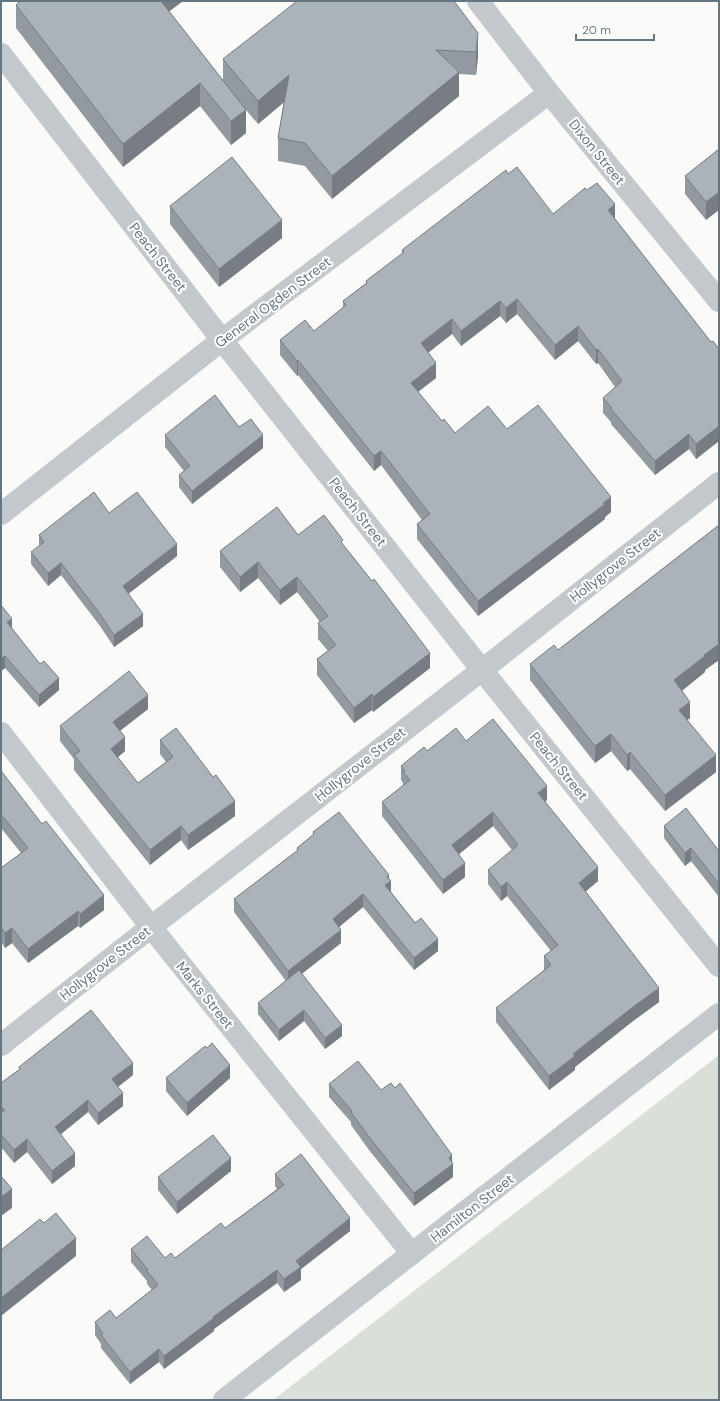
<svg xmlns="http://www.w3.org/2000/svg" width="720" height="1401" font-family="'DM Sans',sans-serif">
<rect width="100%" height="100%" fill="#fafaf8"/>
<path fill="#dadfd7" d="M719,1055V1400H273Z"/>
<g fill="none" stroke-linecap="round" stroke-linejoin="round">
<path stroke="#c3c8cc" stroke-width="22" d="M1,54L222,340L482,670L719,966
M1,514L222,340L549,93
M1,733L151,927L412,1254
M1,1045L151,927L482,670L719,483
M224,1400L719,1014"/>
<path stroke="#c3c8cc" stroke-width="22" d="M478,1L549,93L719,301"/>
</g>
<path fill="#929a9f" d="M20,1H183L169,11L223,80V59L454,1L478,56L476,75L459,74V96L332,199L305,166L278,161V138L284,102L258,124L246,110V133L231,145L200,106L123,167L16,28V5Z
M719,149L706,220L685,194V176Z
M508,174L553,214L587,190L615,219L711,342L719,349V441L696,459L689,449L655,475L611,424V422L603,413V398L615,387L598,363L596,364L578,341L555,360L517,314L506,323L500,316L461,346L452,334L428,353L436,378L418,392L442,421L455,433L507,429L611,512L605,517V519L478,616L417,539V524L422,520L381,465L374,471L298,375L297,376L280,355V340L314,331L343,308V301L366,283V281L402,254V250Z
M170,206L282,238L219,287L170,224Z
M239,427L263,448L192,504L179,487V475L184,471L165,447V435Z
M109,513L177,556L128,594L143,626L114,647L100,626L61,575L48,586L31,564V552L39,546V535Z
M719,525V660L705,670V672L682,691L690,718L687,720L716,772L665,811L630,769L627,771L611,751L595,763L530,680V664L558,650Z
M298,535L343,545L430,668L373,712L372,710L354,723L317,675V659L328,651L318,639V623L320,622L297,592L280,605L258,578L240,592L220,567V551Z
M1,605L12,628L59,690L39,707L5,668L1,671Z
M148,709L120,731L125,751L118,757L138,783L166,762L160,754V740L235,816L188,850L181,840L150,865L74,770V759L60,741V726Z
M466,741L547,800L545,802L598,881L585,892L659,1002L633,1021L575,1067V1070L549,1090L496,1022V1008L544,970V956L551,951L507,896L501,901L488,884V870L512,850L493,826L459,854L465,877L443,894L382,816V802L403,786V783L401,780V766L427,751Z
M1,773L104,910L80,928L78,926L28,963L12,943L5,948L1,942V868L21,853L1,828Z
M664,826L719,851V897L691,861L685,866L664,838Z
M313,832L389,879L391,892L438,951L414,970L363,907L339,927L341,943L302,974L342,1036L325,1049L304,1021L279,1041L258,1014V1003L286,981L234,912V899L297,851V848L313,835Z
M207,1048L230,1078L187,1116L166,1091V1078Z
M19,1067L133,1075L118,1087L123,1106L98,1125L88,1112L61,1134L75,1166L52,1184L27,1152L14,1163L1,1147V1083L19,1070Z
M329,1084L381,1090L452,1162L453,1177L414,1206L369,1150L351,1125V1122L329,1097Z
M231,1171L177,1214L158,1190V1177Z
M275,1174L350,1231L301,1269V1280L284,1292L277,1283L214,1329V1331L164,1369L159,1362L130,1384L101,1348V1344L95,1335V1322L116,1318L152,1290L147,1284V1281L131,1262V1249L165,1258H175L225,1228L277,1189L275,1186Z"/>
<path fill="#777d82" d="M158,1H183L158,20Z
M478,33V56L476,75V52Z
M459,72V96L332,199V176Z
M289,75V98L258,124V101Z
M200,83V106L123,167V144Z
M246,110V133L231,145V121Z
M719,192V210L706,220V202Z
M615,204V219L608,210Z
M282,220V238L219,287V269Z
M517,299V314L506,323V308Z
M500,301V316L461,346V331Z
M452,319V334L421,358V343Z
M578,326V341L555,360V345Z
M598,349V363L596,364V350Z
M298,360V375L297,376V361Z
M436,363V378L411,397V383Z
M719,426V441L696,459V444Z
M689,434V449L655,475V461Z
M263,435V448L192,504V491Z
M381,451V465L374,471V456Z
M611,497V512L605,517V519L478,616V601Z
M177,544V556L123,598V586Z
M258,562V578L240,592V577Z
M61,563V575L48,586V573Z
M297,577V592L280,605V590Z
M143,614V626L114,647V635Z
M12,619V631L7,622Z
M719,644V660L705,670V672L674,697V680L704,655Z
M430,653V668L373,712V697Z
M5,656V668L1,671V659Z
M59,678V690L39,707V695Z
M372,694V710L354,723V708Z
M148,695V709L113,736V722Z
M690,702V718L679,727V710Z
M611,734V751L595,763V746Z
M125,737V751L111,763V749Z
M630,752V769L627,771V755Z
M716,755V772L665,811V795Z
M547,786V800L538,807V793Z
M235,801V816L188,850V835Z
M493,812V826L452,860V845Z
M181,826V840L150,865V850Z
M691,848V861L685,866V853Z
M465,863V877L443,894V880Z
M598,867V881L579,897V883Z
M389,875V883L391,881V894L385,885L387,877Z
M507,882V896L501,901V887Z
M363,894V907L333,932V919Z
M104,895V910L80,928V914Z
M78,911V926L28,963V949Z
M12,928V943L5,948V933Z
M341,930V943L288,984V971Z
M438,939V951L414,970V958Z
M659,988V1002L633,1021L575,1067V1070L549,1090V1076L573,1054L633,1007Z
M304,1010V1021L279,1041V1030Z
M342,1025V1036L325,1049V1038Z
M133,1063V1075L112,1091V1079Z
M230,1065V1078L187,1116V1103Z
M123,1093V1106L98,1125V1113Z
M88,1100V1112L55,1139V1127Z
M27,1139V1152L14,1163V1150Z
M75,1153V1166L52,1184V1171Z
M452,1155V1165L453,1164V1177L414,1206V1193Z
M231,1158V1171L177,1214V1202Z
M12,1189V1208L1,1216V1197Z
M350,1218V1231L301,1269V1280L284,1292V1279L296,1261Z
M76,1238V1256L1,1316V1298Z
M277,1270V1283L214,1329V1331L164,1369V1356L213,1317Z
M159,1349V1362L130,1384V1372Z"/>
<path fill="#aab3b9" stroke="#777d82" d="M20,1H161L246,110L231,121L200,83L123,144L16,5Z
M297,1H454L478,33L476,52L436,50L459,72L332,176L305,143L278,138L289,75L258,101L223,59Z
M719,149V192L706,202L685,176Z
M232,157L282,220L219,269L170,206Z
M517,167L553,214L585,188L587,190L597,183L615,204L608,210L711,342L713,341L719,349V426L696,444L689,434L655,461L611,409L612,408L603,398L622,381L598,349L596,350L578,326L555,345L517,299L506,308L500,301L461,331L452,319L421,343L436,363L411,383L442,421L444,419L455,433L488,406L507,429L538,405L611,497L603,503L605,504L478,601L417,524L430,514L381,451L374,456L298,360L297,361L280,340L305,320L314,331L346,305L343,301L367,283L366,281L404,252L402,250L506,170L508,174Z
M215,395L239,427L251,419L263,435L192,491L179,475L190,466L165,435Z
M94,492L109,513L137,492L177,544L123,586L143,614L114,635L100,614L61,563L48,573L31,552L44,542L39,535Z
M277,507L298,535L324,515L343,540L341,542L372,581L374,579L430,653L373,697L372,694L354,708L317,659L336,645L318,623L328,616L297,577L280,590L258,562L240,577L220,551Z
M719,525V644L704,655L705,656L674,680L690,702L679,710L716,755L665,795L630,752L627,755L611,734L595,746L530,664L554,645L558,650Z
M1,605L12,619L7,622L40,664L44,661L59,678L39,695L5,656L1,659Z
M129,671L148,695L113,722L125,737L111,749L138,783L173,757L160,740L176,728L213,777L216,775L235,801L188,835L181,826L150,850L74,755L80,751L60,726Z
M493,719L547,786L538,793L598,867L579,883L659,988L633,1007L573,1054L575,1056L549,1076L496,1008L551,965L544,956L558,945L507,882L501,887L488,870L518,845L493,812L452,845L465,863L443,880L382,802L410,780L403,772L405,771L401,766L424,747L427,751L456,728L466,741Z
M2,772L42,824L46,821L104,895L80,914L78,911L28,949L12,928L5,933L1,927V868L28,848L1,814V773Z
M686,808L719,851V884L691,848L685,853L664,826Z
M339,812L389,875L387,877L391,881L385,885L415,923L421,918L438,939L414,958L363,894L333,919L341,930L288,971L234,899L298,850L297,848L314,834L313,832Z
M299,970L342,1025L325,1038L304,1010L279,1030L258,1003Z
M91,1010L133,1063L112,1079L123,1093L98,1113L88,1100L55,1127L75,1153L52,1171L27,1139L14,1150L1,1134V1113L5,1110L1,1106V1083L20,1069L19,1067Z
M212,1043L230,1065L187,1103L166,1078L205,1046L207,1048Z
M358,1061L381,1090L391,1083L395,1088L400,1083L452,1155L449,1158L453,1164L414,1193L369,1137L351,1112L352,1111L329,1084Z
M213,1135L231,1158L177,1202L158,1177Z
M301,1154L350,1218L296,1261L301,1267L284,1279L277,1270L213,1317L214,1318L164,1356L159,1349L130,1372L101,1335L103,1334L95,1322L110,1310L116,1318L158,1285L147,1271L148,1270L131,1249L147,1236L165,1258L171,1253L175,1258L221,1223L225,1228L284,1185L275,1174Z
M1,1176L12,1189L1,1197Z
M56,1213L76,1238L1,1298V1250L40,1219L44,1223Z"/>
<g text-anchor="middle" stroke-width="4" stroke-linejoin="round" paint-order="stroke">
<g font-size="14" fill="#657683" stroke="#fff">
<text transform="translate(597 152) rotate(51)" y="5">Dixon Street</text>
<text transform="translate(158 257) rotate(52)" y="5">Peach Street</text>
<text transform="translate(273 302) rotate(-37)" y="5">General Ogden Street</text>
<text transform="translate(358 512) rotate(52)" y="5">Peach Street</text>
<text transform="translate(615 565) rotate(-38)" y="5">Hollygrove Street</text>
<text transform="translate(360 764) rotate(-38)" y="5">Hollygrove Street</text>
<text transform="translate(559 766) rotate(51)" y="5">Peach Street</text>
<text transform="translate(105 963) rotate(-38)" y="5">Hollygrove Street</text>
<text transform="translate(205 995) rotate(51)" y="5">Marks Street</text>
<text transform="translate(472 1208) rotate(-38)" y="5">Hamilton Street</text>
</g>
</g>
<rect width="720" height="1401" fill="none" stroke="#657683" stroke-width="4"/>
<path d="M576 34v6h78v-6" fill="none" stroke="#657683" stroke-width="2"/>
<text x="582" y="34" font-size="12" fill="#657683" stroke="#ffffff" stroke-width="3" paint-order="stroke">20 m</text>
</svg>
